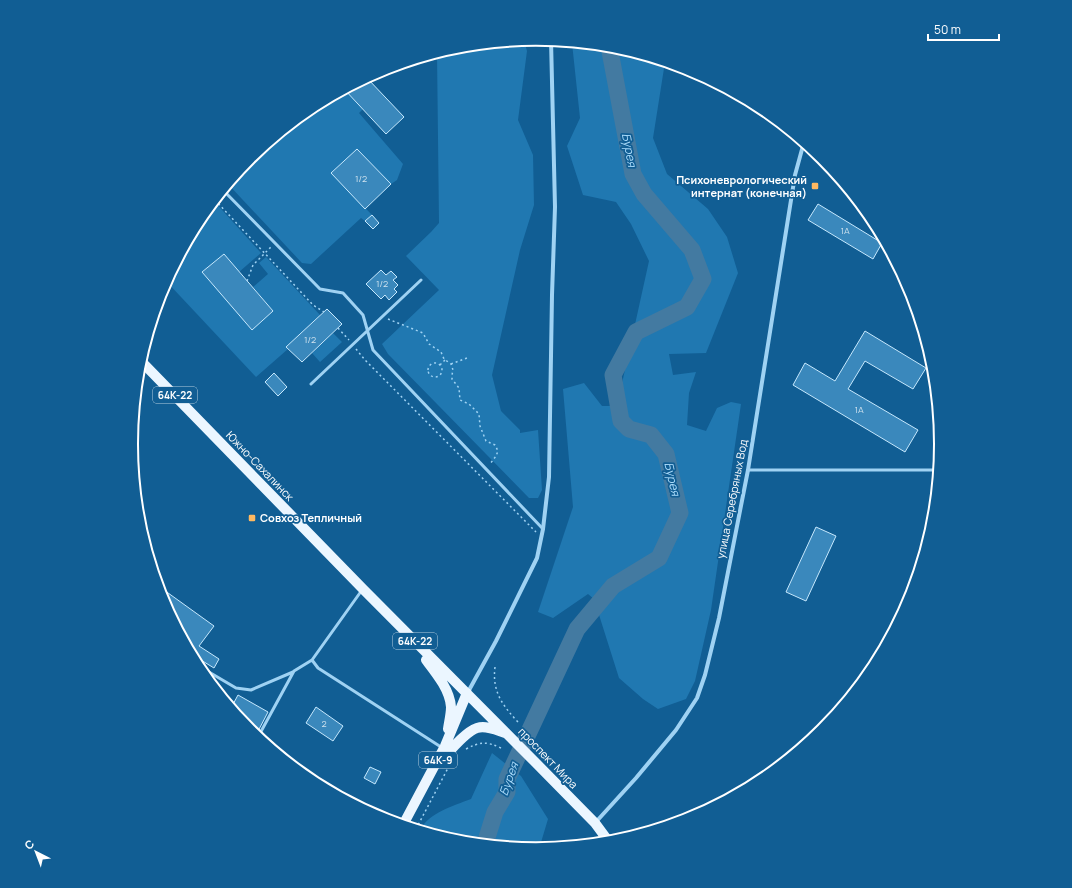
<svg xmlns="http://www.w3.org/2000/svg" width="1072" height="888" font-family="Manrope,sans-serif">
<rect width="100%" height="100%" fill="#115e94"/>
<path fill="#2078b1" d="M524,40L527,51L518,120L533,155L534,205L520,250L492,375L501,411L520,430V433L538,430L542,490L538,498H529L388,354L382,344L439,290L406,256L431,232L439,223L437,53L457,47Z
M572,43L615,47L665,62L653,138L667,174L708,209L727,237L738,273L706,353L669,354L673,375L696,372L689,393L687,425L706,431L717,408L731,402L741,404L711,610L695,681L686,699L658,709L643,699L619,678L594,599L588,594L553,618L538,612L573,507L563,389L584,383L602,406H617L649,261L631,224L616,202L583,195L567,146L580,118Z
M345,89L363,109L359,113L403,164L397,180L391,184L357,149L332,173L372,215L365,221L361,218L311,264L302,263L228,184L250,157L311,107Z
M214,201L261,253L239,272L224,254L215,262L252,329L261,322L241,299L265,318L273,311L253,287L268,274L259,263L266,257L320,315L288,349L256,377L166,281L199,219Z
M333,333L342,342L320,362L312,353Z
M492,753L521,776L548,819L539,849L457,841L420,830C430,812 453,806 471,799Z"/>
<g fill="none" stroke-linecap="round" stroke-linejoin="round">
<path stroke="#437aa1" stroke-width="17" d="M485,844L495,812L507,792V779L577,629L613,586L659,558L680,513L666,454L651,435L629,429L621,421L613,375L636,332L687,307L703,279L692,250L644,194L633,174L609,46"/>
</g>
<path fill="#3a88bc" stroke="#c6e8fd" d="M367,78L404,117L386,134L344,89Z
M357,149L391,184L365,209L331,173Z
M818,204L882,243L873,259L808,220Z
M372,215L379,223L373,229L365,221Z
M224,254L273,311L252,330L202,272Z
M381,270L386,275L391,271L397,277L393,280L398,285L394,289L397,292L389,300L385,295L381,299L366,284Z
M327,309L342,324L302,362L286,347Z
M865,331L926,368L913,389L865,361L848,389L918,430L905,452L793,385L805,363L835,381Z
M274,373L287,387L278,396L265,382Z
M816,527L836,536L806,601L786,592Z
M157,585L214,626L199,646L219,659L214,668L191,654L162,599Z
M238,695L268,712L256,735L249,730L231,708Z
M316,707L343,726L333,741L306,723Z
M370,767L381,772L375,784L364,778Z"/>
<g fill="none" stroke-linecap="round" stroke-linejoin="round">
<path stroke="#9fd2f3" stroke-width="1.5" stroke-dasharray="2 3" stroke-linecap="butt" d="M215,200L313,305L324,312
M247,281L253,265L271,247
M388,319L423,333L429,344L441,352L444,359L451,364L453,370L452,375V379L459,388L460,400L469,404L479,414L480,426L486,441L495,445L498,451L496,456L490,464
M338,328L349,340
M356,349L365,360L536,532
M428 370a7 7 0 1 1 14 0a7 7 0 1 1-14 0Z
M451,364L467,358
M440,365L445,360
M495,667C492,691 502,705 518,722
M466,749C480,742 486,741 501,748
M416,829L448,768"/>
<path stroke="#9fd2f3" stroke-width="3" d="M223,190L320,289L343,293L363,315L373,350L543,529
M311,384L421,280
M748,470H938
M312,660L318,668L441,747
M197,665L236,688L251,690L293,672
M258,737L294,671L312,660L362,590"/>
<path stroke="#9fd2f3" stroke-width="4" d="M468,692L496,641L537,558L543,529L549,477L552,295L555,207L551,40
M595,823L636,778L676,730L697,698L705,675L719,618L748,470L795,175L804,142"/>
<path stroke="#ebf6ff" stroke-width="10" d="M140,360L363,589L534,761L595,823L609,842
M426,660C436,673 450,690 451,707C451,714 449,722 448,729
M442,760C450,751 465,732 477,728C486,725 496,730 505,733
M403,825L445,746L467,693"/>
</g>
<g fill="#ffb961" stroke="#115e94" stroke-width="1.5">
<rect x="811" y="182" width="8" height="8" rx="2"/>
<rect x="248" y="514" width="8" height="8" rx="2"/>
</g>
<g text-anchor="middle" stroke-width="3.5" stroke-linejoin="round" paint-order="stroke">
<g font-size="9" fill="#cee1ee">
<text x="361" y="182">1/2</text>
<text x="845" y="234">1А</text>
<text x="382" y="287">1/2</text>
<text x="310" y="343">1/2</text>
<text x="859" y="413">1А</text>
<text x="324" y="727">2</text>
</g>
<g fill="#115e94" stroke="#b8cfdf" stroke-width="1">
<rect x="153" y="387" width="44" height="16" rx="3"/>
<rect x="393" y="633" width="44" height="16" rx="3"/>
<rect x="419" y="752" width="38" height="16" rx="3"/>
</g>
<g font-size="10" font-weight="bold" fill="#fff">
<text x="175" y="399">64К-22</text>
<text x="415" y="645">64К-22</text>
<text x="438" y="764">64К-9</text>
</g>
<g font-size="11" font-weight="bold" fill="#fff" stroke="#115e94" text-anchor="end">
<text x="807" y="184">Психоневрологический<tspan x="807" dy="13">интернат (конечная)</tspan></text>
<text x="260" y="522" text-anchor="start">Совхоз Тепличный</text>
</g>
<g font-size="11" fill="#fff" stroke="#115e94">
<text transform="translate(260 466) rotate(46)" y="4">Южно-Сахалинск</text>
<text transform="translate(732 499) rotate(-79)" y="4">улица Серебряных Вод</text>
<text transform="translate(548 758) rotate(46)" y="4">проспект Мира</text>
</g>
<g font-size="12" font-style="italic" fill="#abdbfa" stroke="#115e94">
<text transform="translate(629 150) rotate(79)" y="4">Бурея</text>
<text transform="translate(672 479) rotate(77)" y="4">Бурея</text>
<text transform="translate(509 779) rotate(-70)" y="4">Бурея</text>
</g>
</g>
<path d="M0 0H1072V888H0ZM138 444a398 398 0 1 1 796 0a398 398 0 1 1-796 0Z" fill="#115e94" fill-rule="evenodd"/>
<path fill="none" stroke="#fff" stroke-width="2" d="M138 444a398 398 0 1 1 796 0a398 398 0 1 1-796 0Z"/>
<g transform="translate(36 852) rotate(318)" stroke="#115e94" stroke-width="3" paint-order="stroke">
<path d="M0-3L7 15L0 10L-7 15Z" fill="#ffffff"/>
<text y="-6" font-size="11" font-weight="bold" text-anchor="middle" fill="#ffffff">С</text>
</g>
<path d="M928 34v6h71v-6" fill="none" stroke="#ffffff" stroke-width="2"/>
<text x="934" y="34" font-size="12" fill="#ffffff" stroke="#115e94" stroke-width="3" paint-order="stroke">50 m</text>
</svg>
